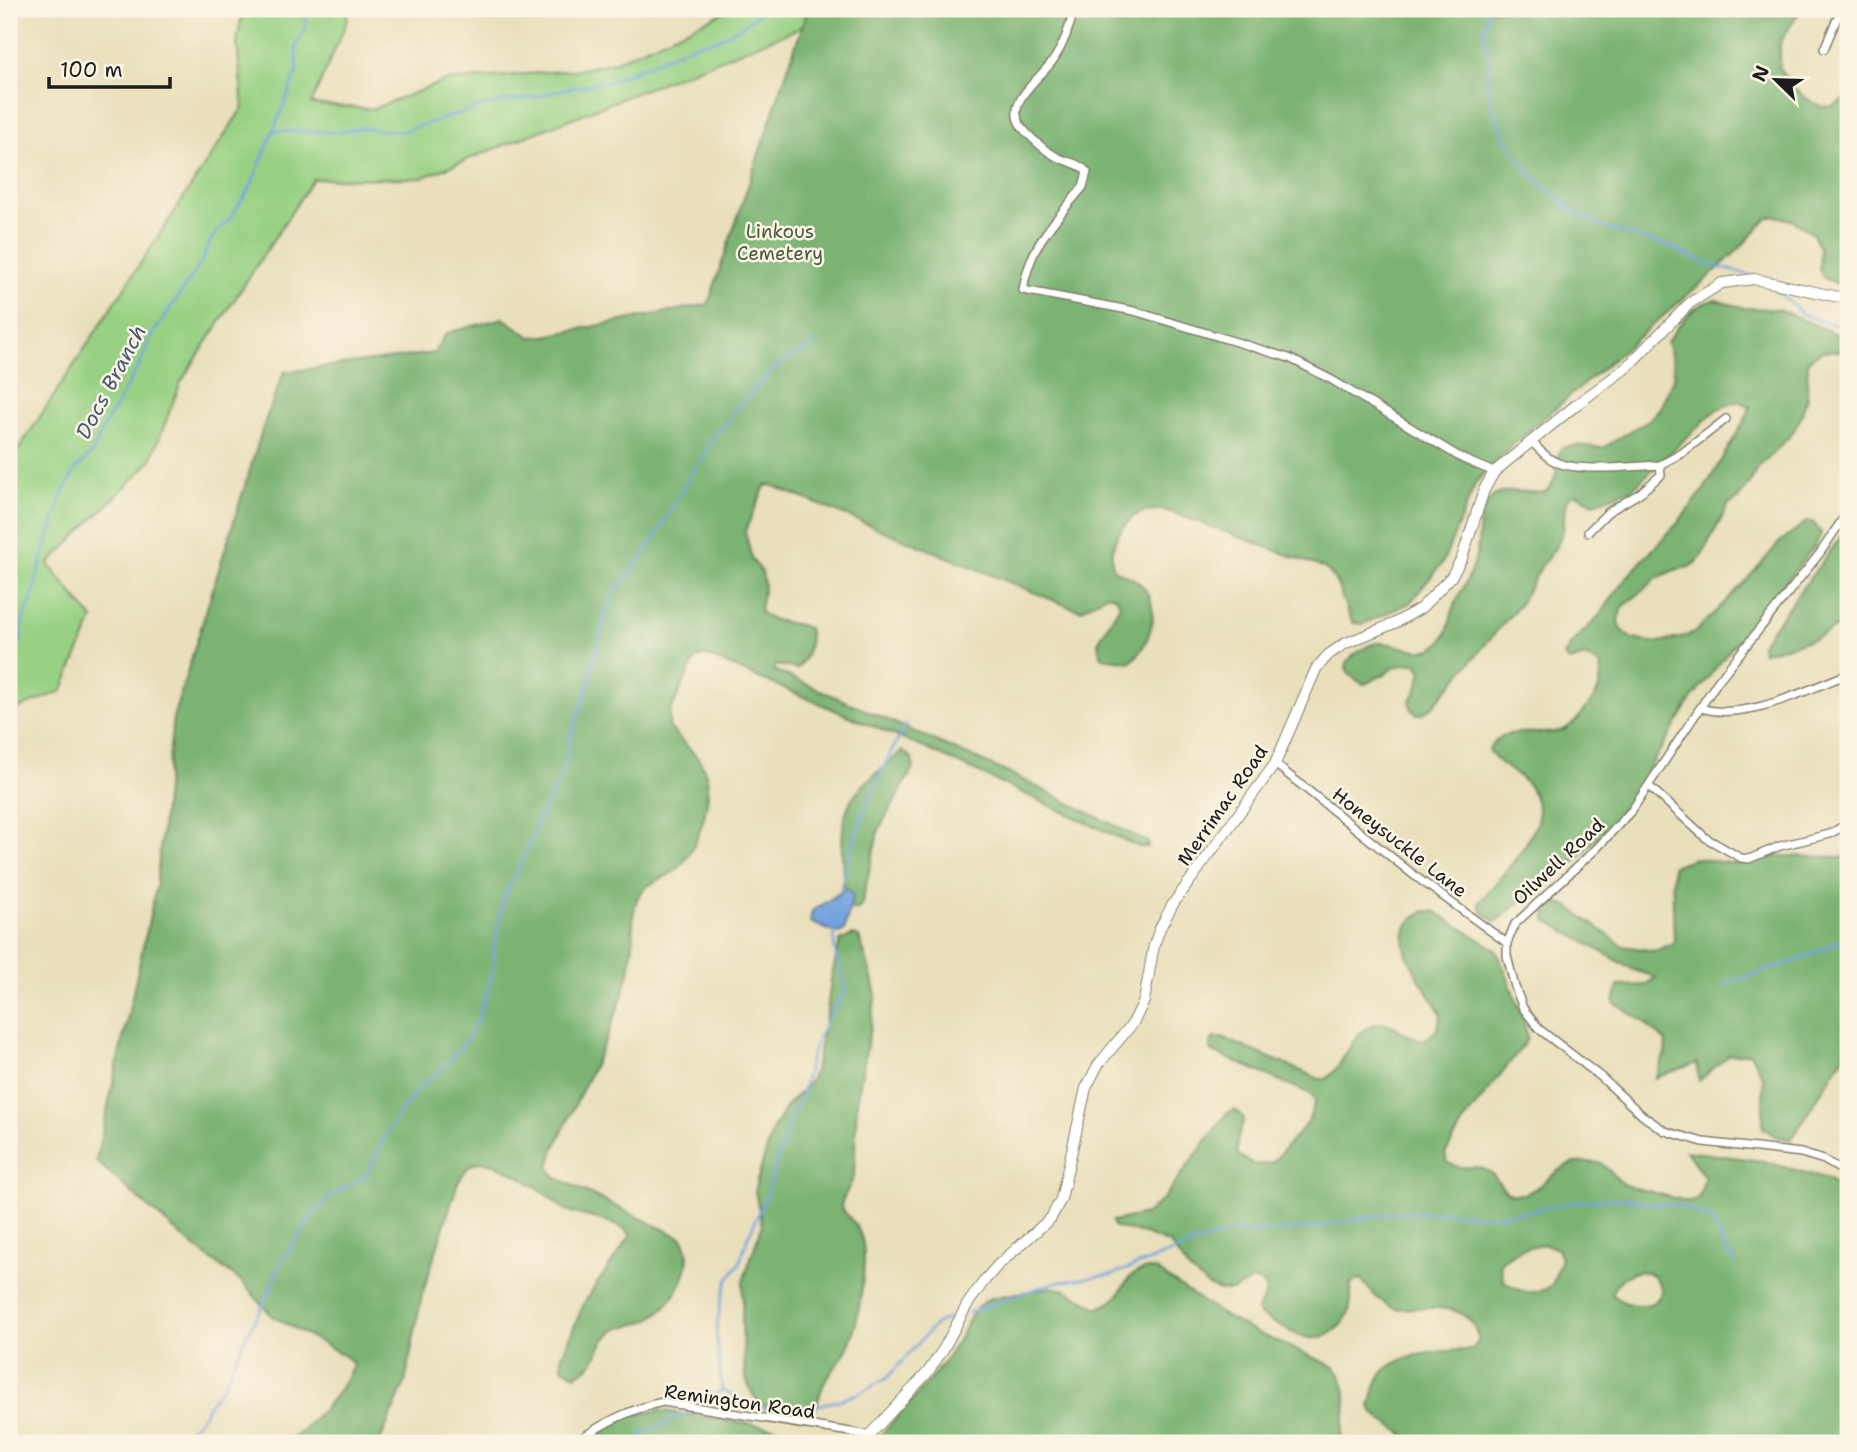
<svg xmlns="http://www.w3.org/2000/svg" width="1857" height="1452" font-family="'Shantell Sans',sans-serif">
<rect width="100%" height="100%" fill="#fcf5e5"/>
<filter id="ink" filterUnits="userSpaceOnUse"><feTurbulence type="fractalNoise" baseFrequency=".0143" numOctaves="2"/><feDisplacementMap in="SourceGraphic" scale="14" xChannelSelector="R" yChannelSelector="G"/><feConvolveMatrix kernelMatrix="1 2 1 2 8 2 1 2 1" color-interpolation-filters="sRGB"/></filter>
<filter id="wash" filterUnits="userSpaceOnUse"><feTurbulence type="fractalNoise" baseFrequency=".00686" numOctaves="4" result="noise"/><feDisplacementMap in="SourceGraphic" scale="28" xChannelSelector="R" yChannelSelector="G"/><feGaussianBlur stdDeviation="1.57" result="paint"/><feColorMatrix in="noise" values="0 0 0 0 0 0 0 0 0 0 0 0 0 0 0 0 0 1.4 0 .05"/><feComposite in="paint" operator="in"/></filter>
<g filter="url(#wash)">
<rect width="100%" height="100%" fill="#e9dfbb"/>
<path fill="#98d184" stroke="#5a7650" stroke-width="2" d="M243,9H344L348,19L311,104L373,109L445,81L583,69L614,62L731,9H808L802,27L421,178L313,179L181,382L150,462L48,564L93,619L62,691L9,712V464L243,107L237,42Z"/>
<path fill="#7ab372" stroke="#4b6847" stroke-width="2" fill-rule="evenodd" d="M808,9H1801L1780,43V68L1790,84L1804,97L1822,107L1834,106L1848,97V289L1824,278L1819,270L1820,249L1813,234L1794,221L1776,216L1767,218L1740,248L1712,274L1508,449L1476,482L1443,562L1410,603L1363,624L1353,623C1341,606 1342,580 1324,568L1165,510C1158,510 1149,509 1142,512C1121,521 1106,549 1114,570C1126,575 1139,580 1146,591C1161,614 1148,646 1131,662L1103,658L1099,650L1098,642L1120,605L1116,597L1108,594L1081,610L1070,607L771,485L765,486L745,531L752,560L762,572L764,585L760,612C777,626 788,619 808,628C812,641 807,659 797,669L776,665L774,670L1013,775L1148,842V847H1139L936,753L705,655L695,659L670,712L669,726C679,742 699,753 705,771C715,797 697,853 676,870C662,881 642,883 636,902C631,916 634,930 633,944C632,954 630,966 628,976C614,1033 577,1097 553,1152L549,1167L555,1177L682,1238C700,1265 671,1309 646,1321C634,1326 620,1325 610,1334C593,1349 604,1360 576,1375L562,1368V1356L585,1301L631,1235C613,1216 583,1221 561,1207C554,1202 548,1195 540,1190C528,1181 496,1161 481,1162C469,1162 464,1173 458,1182L422,1295L405,1383L379,1443H288C312,1420 341,1397 353,1364L347,1357L272,1316L243,1283L188,1242L96,1161L156,888L173,718L264,424L284,372L434,353L446,333L503,318L531,337L545,336L708,304Z
M1716,300L1744,308L1778,309L1841,336L1843,344L1840,351H1822L1808,361L1807,397L1801,417L1792,434L1756,470L1750,483L1739,498L1728,506L1699,560L1689,567L1674,570L1656,579L1622,608L1618,619L1620,628L1632,639L1656,643L1684,637L1696,631L1743,584L1781,541L1806,522H1813L1821,533L1816,545L1746,629L1691,700L1621,814L1576,860L1495,922L1482,912L1479,903C1497,881 1532,845 1538,817C1540,808 1534,794 1529,786C1518,771 1498,767 1489,750C1501,721 1543,740 1565,729C1575,724 1582,714 1588,706C1599,693 1603,682 1600,665L1585,656L1569,661L1564,656L1570,645L1598,617L1628,576L1676,525L1703,491L1747,416L1750,407L1739,401L1717,409L1631,490L1594,503L1576,494L1570,496L1565,505L1563,530L1557,545L1541,567L1520,604L1433,706L1422,714H1416L1411,708L1410,700L1416,692L1422,672L1417,664C1396,660 1382,679 1364,684C1341,673 1340,662 1363,649C1368,646 1372,643 1378,643C1397,641 1423,660 1439,644C1450,633 1449,619 1455,605C1461,589 1472,574 1476,556C1482,536 1473,505 1498,494C1511,488 1531,494 1545,492C1564,474 1551,464 1562,448L1577,445L1603,448L1650,419L1660,408L1674,377L1673,362L1667,342C1680,324 1693,302 1716,300Z
M1848,527V617C1830,638 1789,646 1763,652L1761,644Z
M902,751L911,757L914,767L879,829L861,907L855,911L845,902C843,872 836,823 853,797C865,780 886,766 902,751Z
M1780,856L1848,857V1050L1791,1140L1775,1136L1763,1128V1077L1750,1053L1729,1055L1699,1081L1697,1063L1655,1078L1665,1054L1666,1042L1644,1022L1614,1003L1618,986L1645,985L1656,977L1634,970L1546,920L1547,904H1565L1623,946L1655,951L1674,943L1672,866L1694,858L1737,864Z
M1425,911H1434L1495,949L1501,960L1524,1021L1527,1036L1525,1043L1465,1120L1445,1154L1447,1162C1464,1173 1473,1162 1488,1171C1498,1176 1500,1191 1511,1194C1535,1199 1549,1173 1568,1165C1578,1161 1591,1162 1601,1163L1624,1185L1690,1202L1699,1197L1705,1178L1686,1151L1763,1161L1828,1179L1845,1192L1848,1200V1443H1413C1400,1428 1380,1424 1370,1407C1373,1396 1375,1380 1383,1372C1402,1352 1446,1350 1472,1350L1479,1340C1471,1307 1447,1307 1417,1308C1411,1308 1401,1310 1395,1308C1380,1304 1369,1290 1361,1279L1351,1283C1351,1292 1352,1302 1349,1311C1345,1325 1326,1340 1311,1338C1294,1336 1275,1323 1260,1315L1257,1310C1263,1297 1271,1296 1261,1282L1252,1280L1233,1291H1220L1208,1286L1187,1268L1170,1244L1145,1234L1114,1227L1112,1221L1146,1214L1163,1199L1227,1113L1235,1110L1244,1118C1241,1132 1234,1141 1238,1155L1255,1165L1272,1163L1308,1122L1315,1101L1311,1094L1213,1052L1210,1049V1043L1214,1038H1223L1320,1079H1326C1349,1063 1352,1018 1388,1024C1396,1025 1400,1032 1407,1035C1412,1037 1418,1038 1423,1040C1436,1034 1439,1028 1441,1014C1427,986 1376,932 1425,911ZM1546,1244L1557,1249L1561,1258L1552,1286C1534,1296 1519,1293 1503,1280L1500,1263C1513,1252 1529,1245 1546,1244ZM1640,1271L1654,1275L1662,1289C1657,1313 1626,1307 1611,1294C1617,1281 1625,1274 1640,1271Z
M853,935L859,937L871,974L876,995L857,1101L854,1177L842,1201L841,1208C850,1218 858,1226 862,1239C868,1262 858,1330 846,1351C840,1362 831,1371 825,1382C817,1395 820,1411 805,1418L777,1414L757,1401L751,1391L745,1376L742,1326L743,1282L762,1225L755,1191L757,1181L773,1129L787,1105L806,1087L815,1071L827,1011L831,979L840,941Z
M1148,1269L1156,1270L1222,1315L1257,1333L1335,1367C1355,1395 1343,1413 1341,1443H874C903,1409 939,1375 961,1335C969,1320 974,1305 991,1298L1051,1287L1066,1290L1098,1308C1123,1299 1117,1291 1131,1276C1136,1272 1143,1271 1148,1269Z
M658,1410L842,1438L845,1443H584L625,1417Z"/>
<path fill="#73a3dd" stroke="#48607c" stroke-width="2" d="M847,888L853,895L844,930L840,933L831,931L810,922L812,911Z"/>
<g fill="none" stroke-linecap="round" stroke-linejoin="round">
<path stroke="#73a3dd" stroke-width="2.5" d="M1488,9L1484,34L1489,57L1487,86L1493,110L1512,151L1542,186L1557,196L1573,211L1608,229L1666,245L1706,264L1750,275
M275,131L338,132L362,128L400,132L489,104L541,96L560,90L610,81L696,44L718,39L739,28L765,9
M1774,288L1802,314L1827,323L1848,327
M9,662L21,640L22,622L33,597L37,577L62,495L76,469L93,452L101,432L140,364L151,337L202,261L211,239L232,216L251,186L297,72L296,46L306,28L307,9
M840,892C853,833 876,776 907,724
M1725,984L1801,959L1848,937
M968,1313L1052,1283L1114,1274L1191,1245L1239,1230L1252,1232L1311,1228L1390,1213L1440,1212L1483,1216L1512,1214L1580,1201L1627,1198L1644,1203L1676,1205L1706,1216L1715,1225L1723,1245L1735,1265
M722,1390L754,1407L780,1412L800,1410L843,1399L864,1391L887,1378L933,1327L941,1321L958,1316
M702,1405L722,1390L716,1333L720,1306L727,1281L740,1262L746,1242L766,1196L788,1126L802,1093L814,1046L827,1020L846,990L834,947L835,930
M178,1443L204,1414L207,1406L223,1386L245,1338L269,1295L279,1265L311,1217L328,1198L367,1175L382,1142L399,1114L417,1090L437,1073L466,1042L477,1021L492,976L495,941L503,900L529,845L537,822L564,771L569,742L589,683L605,615L617,588L631,573L659,531L691,474L705,455L714,435L729,420L738,406L780,364L818,342
M632,1443L644,1433L693,1410"/>
</g>
</g>
<g filter="url(#ink)">
<g fill="none" stroke-linecap="round" stroke-linejoin="round">
<g stroke="#827e6c" stroke-width="10">
<path id="street" d="M1074,9C1070,27 1064,44 1054,59C1041,79 999,104 1025,131C1033,140 1048,153 1059,158C1070,163 1079,163 1087,172L1083,187C1055,221 1030,244 1023,290L1134,311L1289,358L1332,380L1463,459L1494,472
M1824,49L1841,9
M1531,441C1538,448 1546,458 1556,462C1580,473 1633,466 1660,465
M1848,511L1820,553L1718,681L1632,810L1597,848L1515,924L1507,943V956L1515,987L1523,1008L1539,1029L1601,1077L1643,1116L1665,1131L1703,1142L1801,1153L1824,1160L1848,1174
M1588,532L1608,512L1640,493L1661,475L1660,465L1682,453L1726,419
M1701,708C1745,722 1806,690 1848,674
M1275,764L1415,876L1507,943
M1650,787L1706,838L1741,858L1749,859L1780,846L1830,834L1848,823
M574,1443C602,1424 629,1409 663,1402L869,1435"/>
</g>
<g stroke="#827e6c" stroke-width="12">
<path id="secondary" d="M862,1443L928,1372L944,1348L967,1305L984,1281L998,1265L1051,1218L1061,1199L1086,1088L1098,1065L1133,1023L1144,1001L1154,945L1160,928L1173,904L1275,764L1316,669L1328,655L1344,644L1395,623L1421,608L1451,577L1462,558L1484,490L1494,472L1576,405L1626,368L1690,303L1722,283L1754,279L1848,299"/>
</g>
<use href="#street" stroke="#fff" stroke-width="7"/>
<use href="#secondary" stroke="#fff" stroke-width="10"/>
</g>
</g>
<g text-anchor="middle" stroke-width="5" stroke-linejoin="round" paint-order="stroke">
<g font-size="19" fill="#475b40" stroke="#fcf5e5">
<text x="780" y="238">Linkous<tspan x="780" dy="22">Cemetery</tspan></text>
</g>
<g font-size="19" fill="#1c1c1c" stroke="#fcf5e5">
<text transform="translate(1222 805) rotate(-55)" y="7">Merrimac Road</text>
<text transform="translate(1400 842) rotate(38)" y="7">Honeysuckle Lane</text>
<text transform="translate(1558 861) rotate(-43)" y="7">Oilwell Road</text>
<text transform="translate(740 1401) rotate(8)" y="7">Remington Road</text>
</g>
<g font-size="21" font-style="italic" fill="#435973" stroke="#fcf5e5">
<text transform="translate(111 382) rotate(-62)" y="7">Docs Branch</text>
</g>
</g>
<rect width="1857" height="1452" fill="none" stroke="#fcf5e5" stroke-width="35"/>
<g transform="translate(1776 80) rotate(293)" stroke="#fcf5e5" stroke-width="5" paint-order="stroke">
<path d="M0-5L12 26L0 18L-12 26Z" fill="#1c1c1c"/>
<text y="-10" font-size="19" font-weight="bold" text-anchor="middle" fill="#1c1c1c">N</text>
</g>
<path d="M49 77v10h121v-10" fill="none" stroke="#1c1c1c" stroke-width="3.5"/>
<text x="60" y="77" font-size="21" fill="#1c1c1c" stroke="#fcf5e5" stroke-width="5" paint-order="stroke">100 m</text>
</svg>
